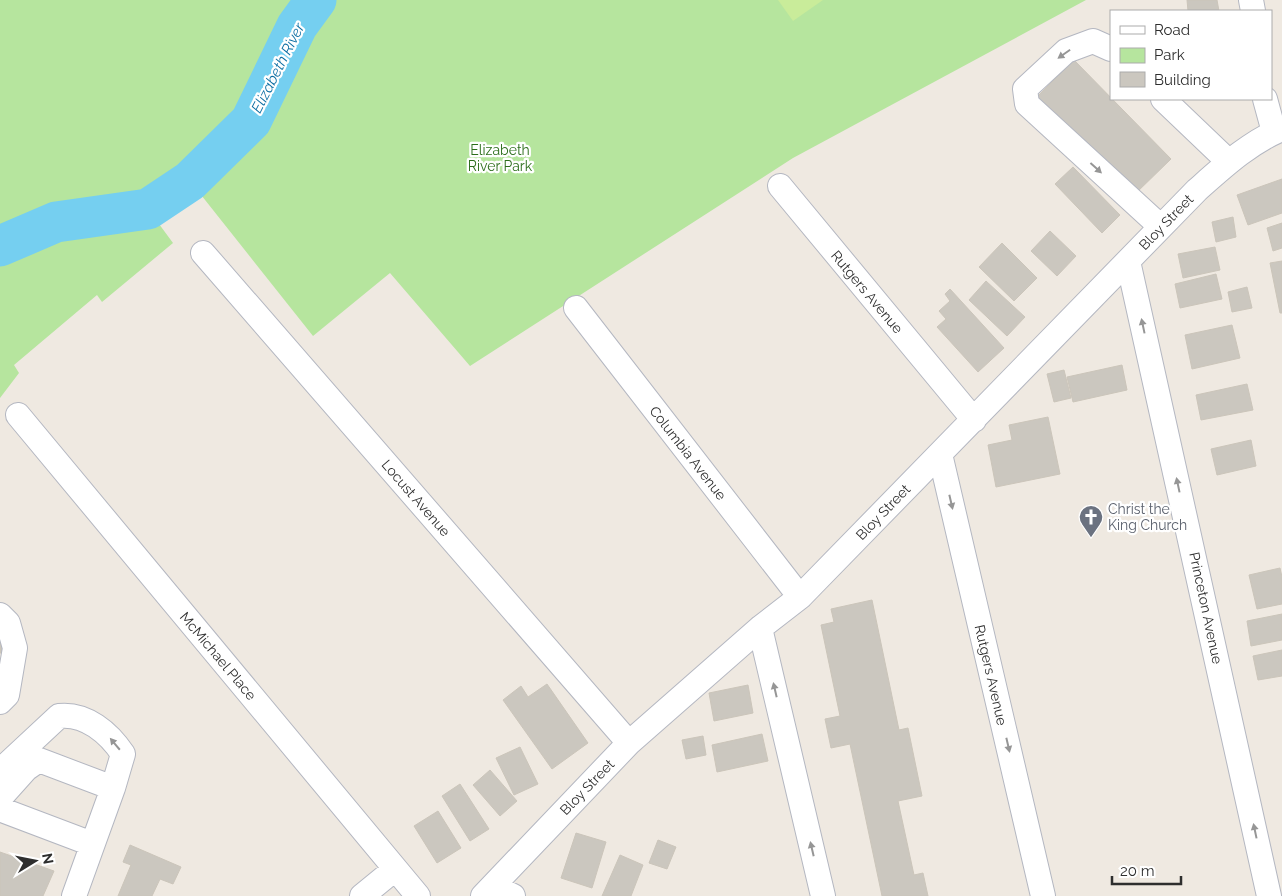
<svg xmlns="http://www.w3.org/2000/svg" width="1282" height="896" font-family="Raleway,sans-serif">
<rect width="100%" height="100%" fill="#efe9e1"/>
<path fill="#b6e59e" d="M0,0H1086L793,158L470,366L390,273L313,336L190,181L148,209L173,243L102,302L97,295L14,365L19,373L0,398Z"/>
<path fill="#c9ec9a" d="M778,0H823L793,21Z"/>
<g fill="none" stroke-linecap="round" stroke-linejoin="round">
<path stroke="#75cff0" stroke-width="41" d="M0,246L56,222L148,209L190,181L251,121L297,26L316,0"/>
</g>
<path fill="#cbc7bf" stroke="#cbc5ba" d="M1187,0H1217L1219,11H1188Z
M1074,60L1171,159L1134,195L1037,97Z
M1073,167L1120,215L1102,233L1055,184Z
M1282,179V213L1248,225L1237,195Z
M1233,217L1236,237L1216,242L1212,222Z
M1282,223V248L1273,251L1267,228Z
M1050,231L1076,256L1057,276L1031,251Z
M1002,243L1037,278L1014,301L979,267Z
M1215,247L1220,270L1183,278L1178,254Z
M1282,261V313H1280L1270,263Z
M1216,274L1222,299L1180,308L1175,284Z
M986,281L1025,317L1007,336L969,300Z
M1247,287L1252,308L1232,312L1228,292Z
M950,289L1004,348L978,372L937,327L946,319L939,311L950,301L945,294Z
M1232,325L1240,358L1192,369L1185,335Z
M1122,365L1127,390L1073,402L1067,377Z
M1064,370L1071,398L1054,402L1047,374Z
M1247,384L1253,410L1201,420L1196,395Z
M1048,417L1060,474L996,487L988,445L1012,440L1009,425Z
M1251,440L1256,466L1217,475L1211,449Z
M1280,568L1282,577V604L1257,609L1249,575Z
M872,600L899,730L908,728L922,796L898,801L914,875L923,873L928,896H882L850,744L831,748L825,719L840,716L821,625L834,622L831,609Z
M1282,614V640L1251,646L1247,621Z
M0,629L4,653H0Z
M1282,650V676L1258,680L1253,656Z
M547,684L588,743L552,769L503,700L521,686L528,697Z
M748,685L753,713L714,721L709,693Z
M762,734L768,761L717,772L712,745Z
M703,736L706,755L686,759L682,740Z
M520,747L538,784L514,795L496,758Z
M490,770L517,801L500,816L473,785Z
M460,784L489,829L470,841L442,796Z
M438,811L461,848L437,863L414,826Z
M576,833L606,842L592,888L561,878Z
M658,840L676,847L667,869L649,863Z
M130,845L181,867L173,884L160,879L152,896H118L131,865L123,862Z
M0,852L54,871L43,896H0Z
M620,855L643,865L631,896H602Z"/>
<g fill="none" stroke-linecap="round" stroke-linejoin="round">
<g stroke="#b4b7c1" stroke-width="26">
<path id="minor" d="M1251,0L1253,11
M1111,49L1093,41L1066,51L1025,89L1027,104L1161,227
M1163,99L1229,162
M1265,99L1274,132
M780,186L974,420
M203,253L629,743
M1128,261L1269,896
M576,308L800,597
M18,415L418,896
M940,454L1043,896
M0,615L8,623L15,648L7,695L0,702
M760,628L823,896
M0,771L59,716C86,713 109,733 123,754L113,788
M0,798L26,769L39,760L113,788L74,896
M0,806L2,810L92,844
M493,886L513,896
M362,896L395,869
M483,896L629,743L760,628L800,597L1197,190C1223,167 1250,142 1282,129"/>
</g>
<use href="#minor" stroke="#fff" stroke-width="24"/>
</g>
<defs><path id="oneway-solid" d="M-6-.8H1V-3.2L6.5 0L1 3.2V.8H-6Z" transform="scale(1.25)"/></defs>
<g fill="#969696">
<use href="#oneway-solid" transform="translate(1064 54) rotate(145)"/>
<use href="#oneway-solid" transform="translate(1096 168) rotate(42)"/>
<use href="#oneway-solid" transform="translate(1143 326) rotate(-102)"/>
<use href="#oneway-solid" transform="translate(1178 485) rotate(-102)"/>
<use href="#oneway-solid" transform="translate(951 502) rotate(77)"/>
<use href="#oneway-solid" transform="translate(775 690) rotate(-103)"/>
<use href="#oneway-solid" transform="translate(115 744) rotate(-130)"/>
<use href="#oneway-solid" transform="translate(1008 745) rotate(77)"/>
<use href="#oneway-solid" transform="translate(1255 831) rotate(-102)"/>
<use href="#oneway-solid" transform="translate(812 849) rotate(-103)"/>
</g>
<defs>
<g id="church-pin" transform="scale(1.25)"><path d="M0 17L-7.5 6A9.5 9.5 0 1 1 7.5 6Z" fill="#6b7280" stroke="#fff"/><path d="M-1.2-6h2.4v3.5h3.3v2.4h-3.3V6h-2.4V-.1h-3.3v-2.4h3.3Z" fill="#fff"/></g>
</defs>
<g fill-rule="evenodd">
<use href="#church-pin" x="1091" y="517"/>
</g>
<g text-anchor="middle" stroke-width="4.5" stroke-linejoin="round" paint-order="stroke">
<g font-size="14" fill="#2c6e1b" stroke="#fff">
<text x="500" y="155">Elizabeth<tspan x="500" dy="16">River Park</tspan></text>
</g>
<g font-size="14" fill="#2e2e2e" stroke="#fff">
<text transform="translate(1166 222) rotate(-46)" y="5">Bloy Street</text>
<text transform="translate(867 292) rotate(50)" y="5">Rutgers Avenue</text>
<text transform="translate(688 453) rotate(52)" y="5">Columbia Avenue</text>
<text transform="translate(416 498) rotate(49)" y="5">Locust Avenue</text>
<text transform="translate(883 512) rotate(-46)" y="5">Bloy Street</text>
<text transform="translate(1206 608) rotate(78)" y="5">Princeton Avenue</text>
<text transform="translate(218 656) rotate(50)" y="5">McMichael Place</text>
<text transform="translate(991 675) rotate(77)" y="5">Rutgers Avenue</text>
<text transform="translate(587 787) rotate(-46)" y="5">Bloy Street</text>
</g>
<g font-size="14" fill="#5b616d" stroke="#fff" text-anchor="start">
<text x="1108" y="514">Christ the<tspan x="1108" dy="16">King Church</tspan></text>
</g>
<g font-size="15" font-style="italic" fill="#0d6fa3" stroke="#fff">
<text transform="translate(278 68) rotate(-63)" y="5">Elizabeth River</text>
</g>
</g>
<rect x="1110" y="10" width="162" height="90" fill="#ffffff" stroke="#ababab"/>
<rect x="1120" y="26" width="25" height="8" fill="#ffffff" stroke="#ababab"/>
<text x="1154" y="35" font-size="15" fill="#2e2e2e">Road</text>
<rect x="1120" y="48" width="25" height="15" fill="#b6e59e" stroke="#ababab"/>
<text x="1154" y="60" font-size="15" fill="#2e2e2e">Park</text>
<rect x="1120" y="72" width="25" height="15" fill="#cbc7bf" stroke="#ababab"/>
<text x="1154" y="85" font-size="15" fill="#2e2e2e">Building</text>
<g transform="translate(35 861) rotate(80)" stroke="#ffffff" stroke-width="4" paint-order="stroke">
<path d="M0-4L9 19L0 12L-9 19Z" fill="#2e2e2e"/>
<text y="-8" font-size="14" font-weight="bold" text-anchor="middle" fill="#2e2e2e">N</text>
</g>
<path d="M1112 876v8h69v-8" fill="none" stroke="#2e2e2e" stroke-width="2.5"/>
<text x="1120" y="876" font-size="15" fill="#2e2e2e" stroke="#ffffff" stroke-width="4" paint-order="stroke">20 m</text>
</svg>
